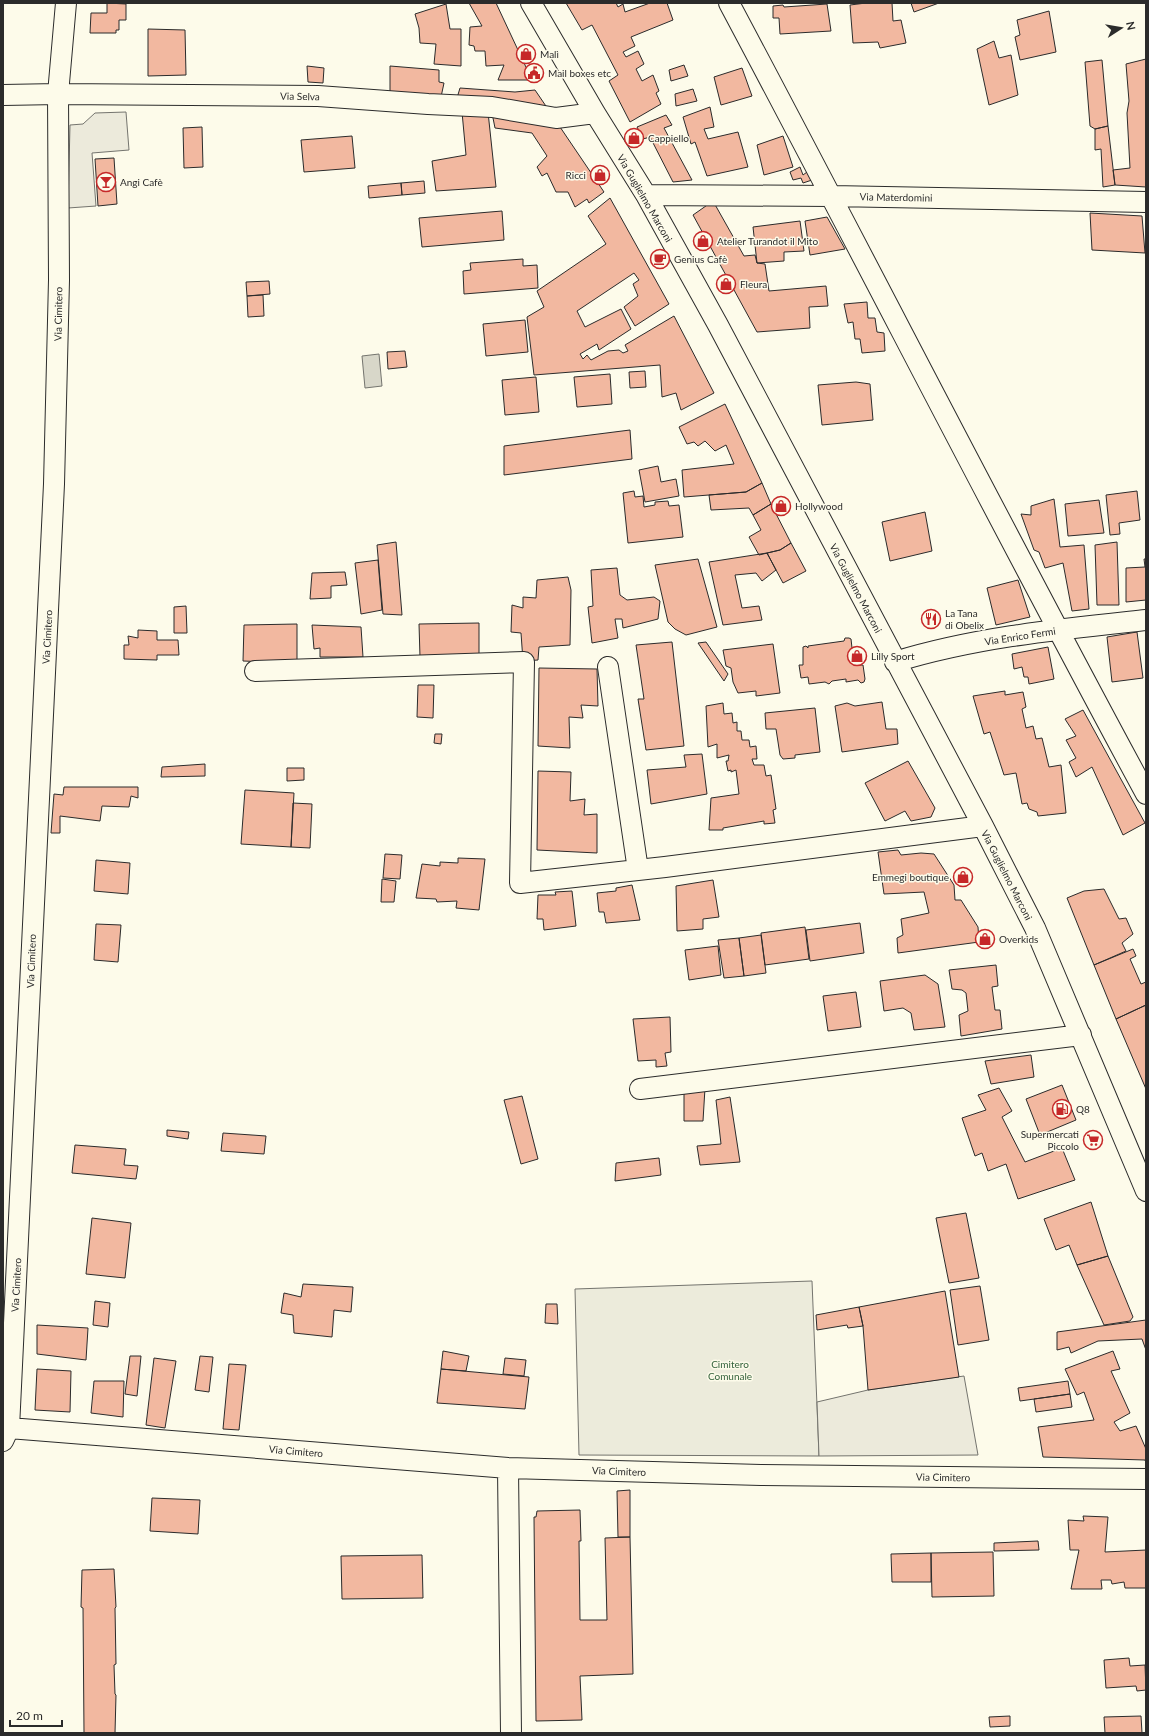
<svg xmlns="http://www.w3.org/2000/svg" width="1149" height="1736" font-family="Lato,sans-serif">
<rect width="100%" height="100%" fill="#fdfbea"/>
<path fill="#ecebdb" stroke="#74746e" d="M812,1281L819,1456L579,1455L575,1289Z"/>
<path fill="#eceadb" stroke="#74746e" d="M126,112L129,150L92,153L96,206L68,208L70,125L83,124L95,113Z
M964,1376L978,1455L819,1456L817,1402L868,1390Z"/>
<path fill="#d8d7c9" stroke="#74746e" d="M379,354L382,386L365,388L362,356Z"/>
<path fill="#f2b8a0" stroke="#2b2b2b" d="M107,3L126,4V20H119V30H116V33H90L91,13H107Z
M469,3H496L532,80H498L504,65L486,66L485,51H475L474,46L469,45L470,27L482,26Z
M566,3H616L618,7L623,4L625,12L650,3H667L673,20L631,37L635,46L623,52L626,57L638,51L644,64L636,69L642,81L653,75L659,91L656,93L661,104L630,122L609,81L618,75L592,25L582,30Z
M866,3H892L893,21L901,20L906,43L880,48L878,42L853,43L850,5Z
M911,3H939L914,12Z
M446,4L450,29H461V66L434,64L436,44L420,43L419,28L415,14Z
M827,4L831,31L780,34L779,18H773V6L783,5L784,7Z
M1049,11L1056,52L1020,60L1015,37L1020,35L1017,20Z
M148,29L185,30L186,75L148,76Z
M994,41L999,58L1011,55L1018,95L989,105L977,49Z
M1146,59V187L1115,185L1113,170L1130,168L1127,113L1129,101L1126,64Z
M1102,60L1108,126L1095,129L1090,126L1085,62Z
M684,65L688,76L671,81L669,70Z
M307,66L324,68L323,83L308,82Z
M390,66L439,70V82L444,83L441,97L390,92Z
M742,68L752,96L721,105L714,77Z
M460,88L515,92L535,90L550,112L457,98Z
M693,89L697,101L676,106L675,94Z
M710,107L714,127L704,129L708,139L738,132L748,167L707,176L695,142L691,144L683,117Z
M462,112H488L496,187L436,191L432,161L466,155Z
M492,113L558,124L604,192L589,203L587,199L575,207L568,192H556L547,173L542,176L537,167L547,156L532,133L495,128Z
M666,115L672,125L664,128L692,180L673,182L650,137L643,139L637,127Z
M1108,126L1115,185L1103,187L1101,149L1095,150V129Z
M202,127L203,167L184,168L183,128Z
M352,136L355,168L304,172L301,140Z
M783,136L793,167L764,175L757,145Z
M114,158L117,204L98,206L95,159Z
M800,167L803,175L807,172L812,180L803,183L801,178L793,180L790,172Z
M424,181L425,193L402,195L401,183Z
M401,183L402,195L369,198L368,186Z
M610,198L669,304L635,326L624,307L638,296L633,284L639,280L634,273L577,311L585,327L621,309L631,329L599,350L597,344L580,354L583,359L587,355L591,360L608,351L619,350L623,353L628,351L625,345L674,316L714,393L681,410L676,393L662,397L660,365L534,375L527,317L544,307L537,291L606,244L588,216Z
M713,201L744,256L755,255L757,263L765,264L769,291L826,286L828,306L809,307L810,328L757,332L693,215Z
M502,211L504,240L422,247L419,218Z
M1090,213L1142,216L1145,253L1092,250Z
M827,217L845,249L810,255L805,221Z
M800,221L804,251L784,252V261L757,263L753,227Z
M523,259V266L537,265L538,288L464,294L463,271L471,270L470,263Z
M269,281L270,294L247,296L246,282Z
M263,295L264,316L248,317L247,296Z
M867,302L868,318H875L877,332L884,333L885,351L862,353L860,339H855L853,322L848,323L844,304Z
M525,320L528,352L486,356L483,324Z
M405,351L407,367L388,369L387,352Z
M645,371L646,387L630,388L629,372Z
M610,374L612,404L577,407L574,377Z
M536,377L539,412L505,415L502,380Z
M856,382L870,384L873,420L822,425L818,385Z
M725,404L762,483L746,492L684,497L682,470L734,464L726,445L715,451L705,441L698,446L694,442L687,444L679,427Z
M630,430L632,459L504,475V446Z
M658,466L661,482L676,479L679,496L645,502L639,470Z
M762,483L771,504L753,515L749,508L711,510L709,495L746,492Z
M634,491L635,497L643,496L644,507L655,505V502L668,501L669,506L679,505L683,537L628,543L623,493Z
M1137,491L1140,520L1119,523L1120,534L1110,535L1106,495Z
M1054,499L1060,547L1084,545L1089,609L1072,611L1063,563L1045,568L1039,552L1034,550L1021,514L1031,515V506Z
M1099,500L1104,533L1068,536L1065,504Z
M771,504L791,543L780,550L759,555L749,537L761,530L753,515Z
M925,512L932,551L890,561L882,522Z
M396,542L402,615L383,614L377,545Z
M1117,542L1119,605H1097L1095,545Z
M791,543L806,571L783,583L767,553L780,550Z
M767,553L776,570L762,581L756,573L735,575L742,608L759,606L762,620L723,625L709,562Z
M698,559L717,627L686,635L675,629L668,622L655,565Z
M1144,559H1146V600L1126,602V568L1145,567Z
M378,560L382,610L361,614L355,563Z
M617,568L620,595L627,600L654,597L660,601L658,619L623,628L622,619H615L618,638L592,643L588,607L593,606L591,570Z
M345,572L347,585L331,586V598L310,599L312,573Z
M568,577L571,590L570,645L539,647L538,660L523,661L521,633L511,632L512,605L523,608V597L536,598L537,580Z
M1018,580L1030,617L996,625L987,588Z
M186,606L187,633H174V607Z
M479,623V656L420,657L419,624Z
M297,624V663L243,661L244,625Z
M312,625L361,627L363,657H320V648L314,649Z
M138,630L157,631V640H178L179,655H157V660L124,659V645H129L128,636L138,638Z
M1137,632L1143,678L1112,682L1107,637Z
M845,638H849L851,639L852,648L857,650L859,665H863L865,679L864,682L861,683L858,680L846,682V679L832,681L829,684L825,682L809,684L808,677L801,678L799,665H803V647L806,646L808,648V646L844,641Z
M672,642L684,746L646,750L638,699H644L636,645Z
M706,642L728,674L724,681L698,643Z
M773,644L780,693L756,696V691L738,693L733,682L731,668L726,666L723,650Z
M1048,647L1054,679L1029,684L1028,677H1024L1022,667L1014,669L1012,654Z
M539,668L597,669L598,706L581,705L583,718L569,717L570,748L538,746Z
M418,685H434L433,718L417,717Z
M1005,691V695L1023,692L1026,707L1022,709L1026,728L1033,726L1036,739L1042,738L1049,767L1061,765L1066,813L1038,816L1037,812L1029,809L1027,803L1022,804L1016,773L1004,775L990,732L984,734L973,696Z
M882,702L886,729H897L898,744L842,752L835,706L847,703L855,706Z
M723,703L724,714L732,713L733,723L737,722V731H741L742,740H749L750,747L756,746L757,759H752L754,765H764L766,776L771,775L776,809L773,810L775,823L764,824V821L723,828V830H709L711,798L739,794L736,770L731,772V770L728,771L726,761H728L729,755L717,758V744L708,747L706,706Z
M815,708L820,752L795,755V758L783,759L780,755L776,729H766L765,713Z
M1083,710L1145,823L1123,835L1092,767L1076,777L1069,762L1076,758L1066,740L1076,736L1065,719Z
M435,734H442L441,744L434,743Z
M702,754L707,794L651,804L647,770L686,767L684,755Z
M908,761L935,808L931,817L911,821L905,811L885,821L865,783Z
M205,764V776L161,777L162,767Z
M287,768H304V780L287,781Z
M538,771L571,772L570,801L585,799L584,815L597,814V853L537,850Z
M64,787H138V798L131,796L129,807L102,806L100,821L60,816V833H51L54,794L63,795Z
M245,790L294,793L291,847L241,844Z
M293,803L312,804L310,848L291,847Z
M898,850L901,855L921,853L934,854L954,885L955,900H961L978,927L979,942L898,953L897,938L903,935L901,919L929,913L924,892L884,894L878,852Z
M385,854L402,855L400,879L383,878Z
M458,858L485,859L479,910L456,908L457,901L437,902L436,899L416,898L422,864L440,866V862L458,863Z
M96,860L130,863L128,894L94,891Z
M382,879L396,881L394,902H381Z
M713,880L719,917L703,919V929L677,931L676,886Z
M632,885L640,920L606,923L604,912H599L597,893L616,891V888Z
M1104,889L1119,919L1126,918L1133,934L1122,943L1126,951L1094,965L1067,898L1084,891Z
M572,891L576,926L544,930L543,919H537L538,895H556L555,892Z
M860,923L864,953L810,961L806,930Z
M96,924L121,925L118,962L94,960Z
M805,927L809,959L765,965L761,933Z
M761,935L766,973L744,976L739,938Z
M739,938L744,976L724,978L718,940Z
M718,946L721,975L689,980L685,950Z
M1133,949L1136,956L1130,959L1141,984L1146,982V1005L1116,1019L1094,965Z
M996,965L998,986L992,987L995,1010H1000L1002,1029L961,1036L959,1015L968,1011L966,993L962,990L952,989L949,970Z
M925,975L938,984L945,1027L914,1030L911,1013L903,1008L884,1011L880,981Z
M856,992L861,1027L828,1031L823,996Z
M1146,1005V1089L1116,1019Z
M670,1017L671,1052L665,1053L667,1066L656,1067V1060L638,1061L633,1019Z
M1031,1055L1034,1077L991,1084L985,1061Z
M1062,1085L1076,1120L1040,1135L1026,1099Z
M684,1088H705L703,1121H684Z
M999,1088L1012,1111L1002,1117L1025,1162L1062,1148L1075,1180L1018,1199L1006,1164L988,1171L982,1153L975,1156L962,1118L986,1110L978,1095Z
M522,1096L538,1159L521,1164L504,1100Z
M730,1097L740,1162L700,1165L697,1146L721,1144L716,1100Z
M167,1130L189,1132L188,1139L167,1136Z
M223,1133L266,1136L264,1154L221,1151Z
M75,1145L126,1149L124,1165L138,1166L136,1179L72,1173Z
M659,1158L661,1175L615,1181L616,1163Z
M1091,1202L1108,1256L1077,1265L1069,1245L1056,1250L1044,1219Z
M966,1213L979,1278L949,1283L936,1218Z
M92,1218L131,1223L125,1278L86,1274Z
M1108,1256L1133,1317L1130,1321L1104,1325L1077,1265Z
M303,1284L353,1287L351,1312L334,1310L332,1337L294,1333L293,1315L281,1313L284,1293L301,1297Z
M980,1286L989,1340L958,1345L950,1290Z
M945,1291L959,1377L868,1390L863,1326L859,1307Z
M95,1301L110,1303L108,1327L93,1325Z
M546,1304H557L558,1324L545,1323Z
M859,1307L863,1326L848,1328L847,1325L817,1330L816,1315Z
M1146,1320V1350L1142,1339L1098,1341L1071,1353L1069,1347L1057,1350V1332Z
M37,1325L88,1328L86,1360L37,1354Z
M443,1351L469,1356L466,1371L441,1369Z
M1113,1351L1120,1369L1111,1371L1130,1413L1114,1422L1120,1431L1136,1426L1146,1449V1463L1145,1460L1043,1457L1038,1427L1094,1420L1084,1392L1077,1395L1065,1369Z
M130,1356H141L137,1396L125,1394Z
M200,1356L213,1357L209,1392L195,1390Z
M154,1358L176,1361L165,1428L146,1425Z
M505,1358L526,1360L524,1376L503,1374Z
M229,1364L246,1365L239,1430L223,1429Z
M37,1369L71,1371L70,1412L35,1410Z
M441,1369L529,1377L525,1409L437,1403Z
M94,1381H124L123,1417L91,1413Z
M1068,1381L1070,1394L1020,1401L1018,1388Z
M1070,1394L1072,1407L1036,1412L1034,1399Z
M630,1490V1537H618L617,1491Z
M152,1498L200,1500L198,1534L150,1531Z
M580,1510L581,1541H579L580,1620H607L605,1538L630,1537L633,1674L580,1676L582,1720L536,1721L534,1517H536L537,1511Z
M1083,1516L1108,1517L1105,1552L1146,1550V1588H1125L1124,1582L1112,1584L1111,1580H1101L1102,1589H1071L1079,1550H1070L1068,1520L1084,1521Z
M1038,1541L1039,1550L994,1551V1543Z
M993,1552L994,1596L932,1597L931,1553Z
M931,1553V1582H892L891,1554Z
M422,1555L423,1598L342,1599L341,1556Z
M114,1569L116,1607L115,1608L116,1664L114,1665L115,1694L116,1695L115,1733H84L83,1608L81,1607L82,1570Z
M1129,1658L1130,1666L1145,1665L1146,1690L1137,1691L1136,1686L1106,1688L1104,1660Z
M1010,1716V1726L990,1727L989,1717Z
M1141,1716L1142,1733H1105L1104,1717Z"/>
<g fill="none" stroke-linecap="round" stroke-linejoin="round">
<g stroke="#2b2b2b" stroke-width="22">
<path id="minor" d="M531,3L595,113L646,195L718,325L983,826L1035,928L1146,1191
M729,3C869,266 1004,532 1146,794
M3,95L58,94L318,96L428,104L492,107L556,118L595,113
M646,195L832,196L1146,202
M895,662C976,637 1062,629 1146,620
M608,667L638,870
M255,671L524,662L520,883L665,867L983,826
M640,1089L1081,1035
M3,1429L9,1428L508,1468L761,1475L1146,1479
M3,1441L9,1428L54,484L59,280L58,94L66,3
M508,1468L511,1733"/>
</g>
<use href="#minor" stroke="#fdfbea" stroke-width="20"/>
</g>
<defs>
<g id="shop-ring" transform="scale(1)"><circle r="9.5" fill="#fdfbea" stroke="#c62828" stroke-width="1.5"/><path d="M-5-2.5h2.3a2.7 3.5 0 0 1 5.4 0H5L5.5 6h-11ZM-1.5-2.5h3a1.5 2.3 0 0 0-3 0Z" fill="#c62828"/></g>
<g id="civic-ring" transform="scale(1)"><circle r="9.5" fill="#fdfbea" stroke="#c62828" stroke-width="1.5"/><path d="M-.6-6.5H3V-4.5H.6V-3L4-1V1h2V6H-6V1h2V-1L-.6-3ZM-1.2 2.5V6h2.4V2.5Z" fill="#c62828"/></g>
<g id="bar-ring" transform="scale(1)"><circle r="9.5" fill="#fdfbea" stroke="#c62828" stroke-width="1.5"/><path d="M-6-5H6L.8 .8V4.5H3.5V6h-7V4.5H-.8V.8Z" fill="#c62828"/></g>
<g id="cafe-ring" transform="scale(1)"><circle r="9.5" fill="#fdfbea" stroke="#c62828" stroke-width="1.5"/><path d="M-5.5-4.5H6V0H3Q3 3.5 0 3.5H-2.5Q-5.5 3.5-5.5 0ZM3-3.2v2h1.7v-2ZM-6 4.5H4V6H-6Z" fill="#c62828"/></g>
<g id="restaurant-ring" transform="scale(1)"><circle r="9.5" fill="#fdfbea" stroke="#c62828" stroke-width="1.5"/><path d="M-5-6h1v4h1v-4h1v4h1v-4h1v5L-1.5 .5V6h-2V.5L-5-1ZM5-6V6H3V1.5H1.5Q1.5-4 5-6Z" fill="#c62828"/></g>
<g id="fuel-ring" transform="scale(1)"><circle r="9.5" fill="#fdfbea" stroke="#c62828" stroke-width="1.5"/><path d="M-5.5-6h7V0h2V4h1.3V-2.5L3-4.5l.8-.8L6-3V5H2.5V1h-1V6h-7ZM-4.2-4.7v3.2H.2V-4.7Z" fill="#c62828"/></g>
<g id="supermarket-ring" transform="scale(1)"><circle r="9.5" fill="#fdfbea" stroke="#c62828" stroke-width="1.5"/><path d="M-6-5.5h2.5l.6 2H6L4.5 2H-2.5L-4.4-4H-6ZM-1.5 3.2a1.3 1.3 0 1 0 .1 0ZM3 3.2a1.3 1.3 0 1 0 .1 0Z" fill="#c62828"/></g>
</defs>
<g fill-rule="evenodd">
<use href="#shop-ring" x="526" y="54"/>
<use href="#civic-ring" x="534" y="73"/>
<use href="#shop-ring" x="634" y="138"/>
<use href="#shop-ring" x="600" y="175"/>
<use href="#bar-ring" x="106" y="182"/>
<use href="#shop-ring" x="703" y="241"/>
<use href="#cafe-ring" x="660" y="259"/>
<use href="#shop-ring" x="726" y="284"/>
<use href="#shop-ring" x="781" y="506"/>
<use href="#restaurant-ring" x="931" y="619"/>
<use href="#shop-ring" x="857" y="656"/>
<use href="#shop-ring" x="963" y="877"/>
<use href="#shop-ring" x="985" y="939"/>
<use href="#fuel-ring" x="1062" y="1109"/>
<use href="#supermarket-ring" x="1093" y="1140"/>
</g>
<g text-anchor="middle" stroke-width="3" stroke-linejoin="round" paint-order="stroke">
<g font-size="10" fill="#2b2b2b" stroke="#fdfbea" text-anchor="start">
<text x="540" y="58">Malì</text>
<text x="548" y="77">Mail boxes etc</text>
<text x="648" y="142">Cappiello</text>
<text x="586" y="179" text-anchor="end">Ricci</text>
<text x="120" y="186">Angi Cafè</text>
<text x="717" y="245">Atelier Turandot il Mito</text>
<text x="674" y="263">Genius Cafè</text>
<text x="740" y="288">Fleura</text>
<text x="795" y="510">Hollywood</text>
<text x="945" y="617">La Tana<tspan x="945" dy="12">di Obelix</tspan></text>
<text x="871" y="660">Lilly Sport</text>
<text x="949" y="881" text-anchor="end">Emmegi boutique</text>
<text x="999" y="943">Overkids</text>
<text x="1076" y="1113">Q8</text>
<text x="1079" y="1138" text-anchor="end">Supermercati<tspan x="1079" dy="12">Piccolo</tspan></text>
</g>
<g font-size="10" fill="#2b2b2b" stroke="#fdfbea">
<text transform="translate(300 96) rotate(1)" y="4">Via Selva</text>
<text transform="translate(896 197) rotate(1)" y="4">Via Materdomini</text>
<text transform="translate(645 198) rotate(60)" y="4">Via Guglielmo Marconi</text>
<text transform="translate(58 314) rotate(-89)" y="4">Via Cimitero</text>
<text transform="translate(856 588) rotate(62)" y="4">Via Guglielmo Marconi</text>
<text transform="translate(1020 636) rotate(-9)" y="4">Via Enrico Fermi</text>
<text transform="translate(47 637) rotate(-87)" y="4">Via Cimitero</text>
<text transform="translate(1007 875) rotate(63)" y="4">Via Guglielmo Marconi</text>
<text transform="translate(31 961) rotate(-88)" y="4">Via Cimitero</text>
<text transform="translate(16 1285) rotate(-87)" y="4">Via Cimitero</text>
<text transform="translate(296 1451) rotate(5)" y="4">Via Cimitero</text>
<text transform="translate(619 1471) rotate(2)" y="4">Via Cimitero</text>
<text transform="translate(943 1477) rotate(1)" y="4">Via Cimitero</text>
</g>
<g font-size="10" fill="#34623c" stroke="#fdfbea">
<text x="730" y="1368">Cimitero<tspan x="730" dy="12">Comunale</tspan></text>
</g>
</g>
<rect width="1149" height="1736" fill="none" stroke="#2b2b2b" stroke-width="8"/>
<g transform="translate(1121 28) rotate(78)" stroke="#fdfbea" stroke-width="3" paint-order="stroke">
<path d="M0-3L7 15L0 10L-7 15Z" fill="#2b2b2b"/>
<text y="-6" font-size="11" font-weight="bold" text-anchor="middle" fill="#2b2b2b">N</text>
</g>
<path d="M10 1720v6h52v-6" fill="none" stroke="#2b2b2b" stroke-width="2"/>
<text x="16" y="1720" font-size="12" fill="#2b2b2b" stroke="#fdfbea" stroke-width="3" paint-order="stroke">20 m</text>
</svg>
